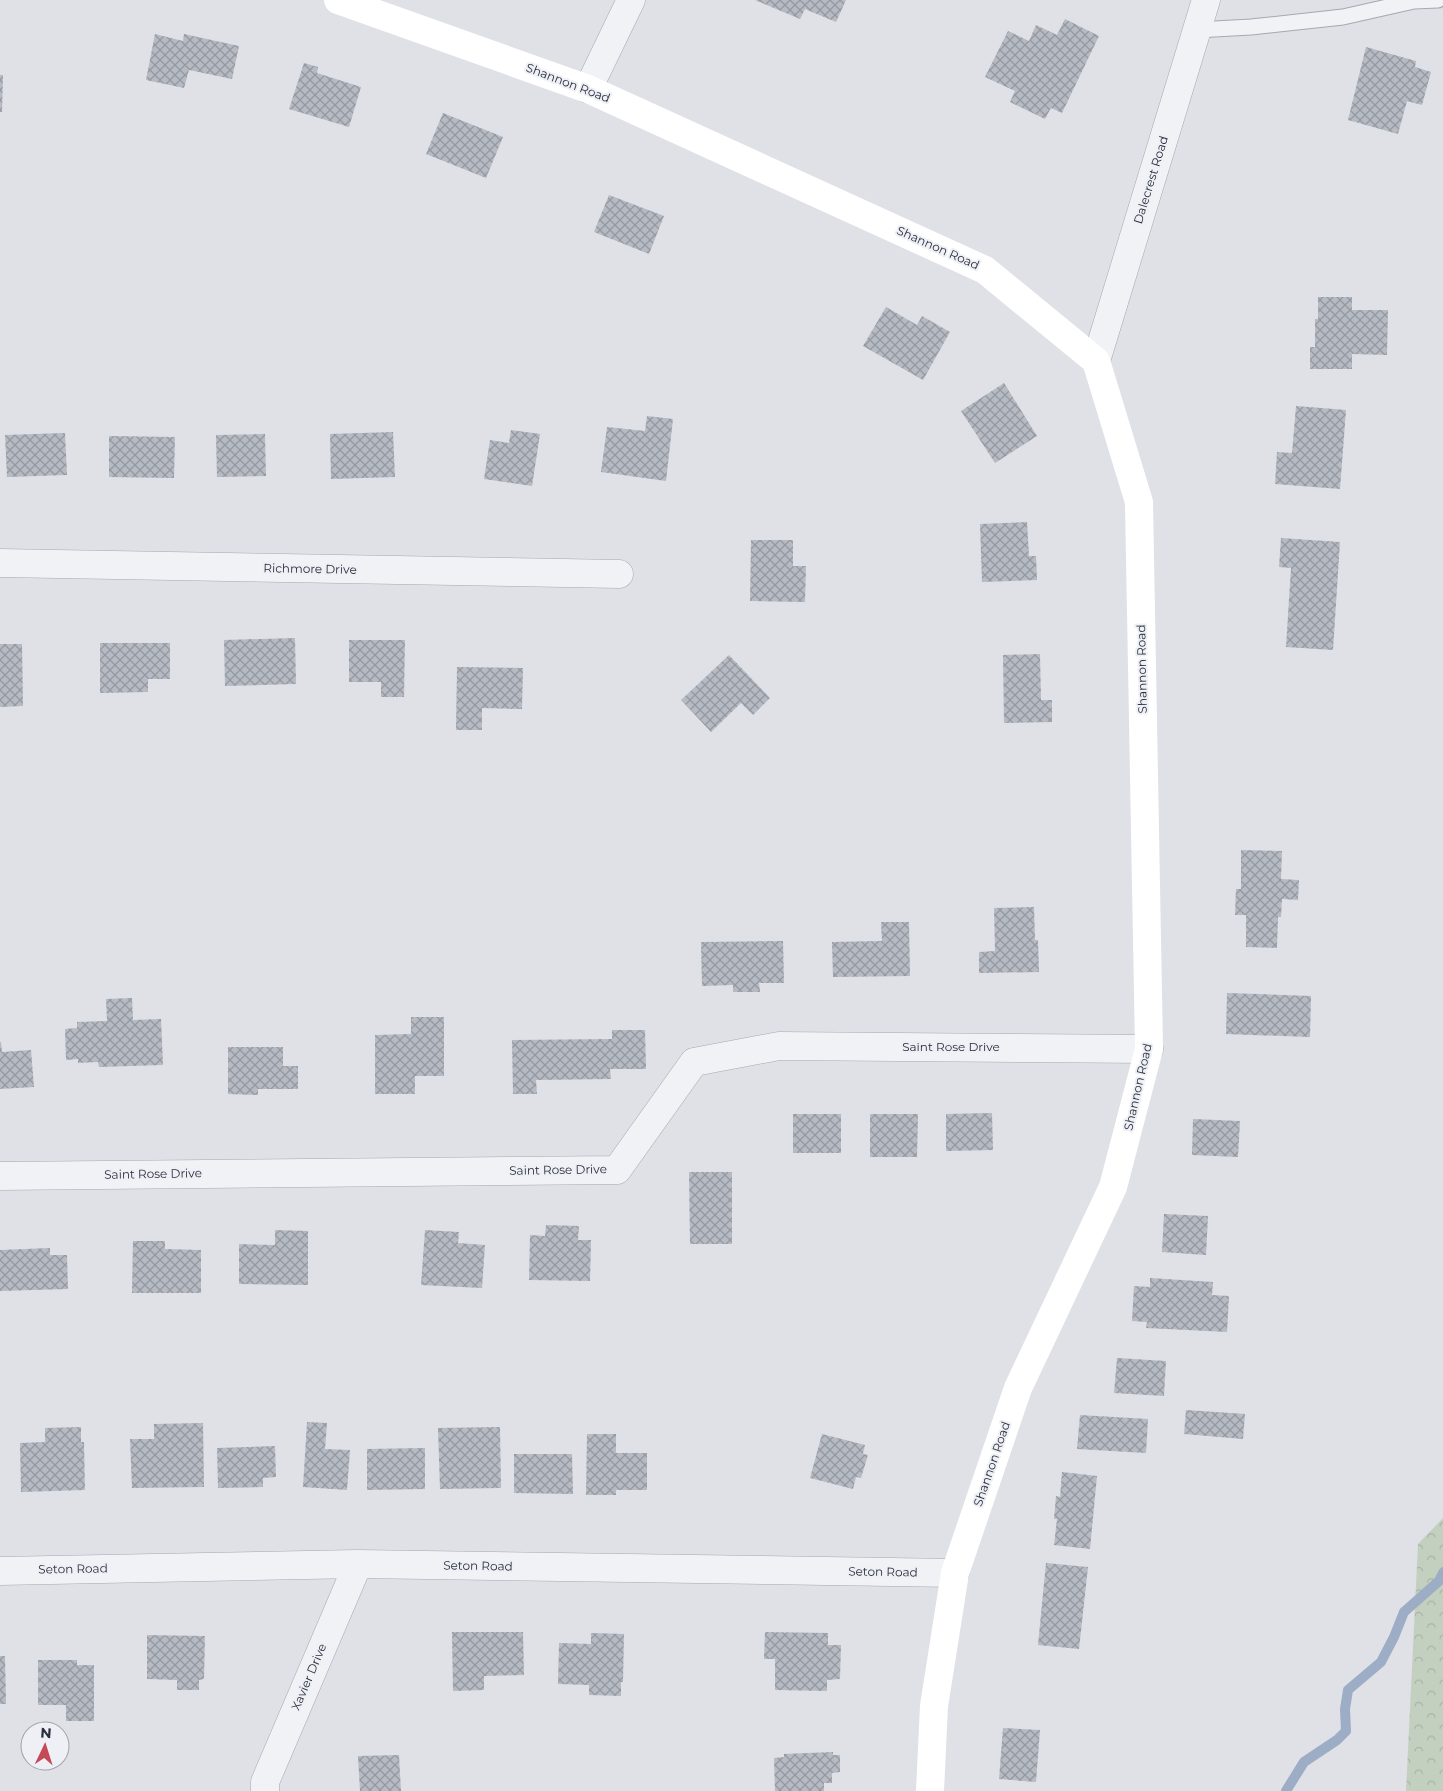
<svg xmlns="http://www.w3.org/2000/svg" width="1443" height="1791" font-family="Montserrat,sans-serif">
<defs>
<pattern id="forest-crowns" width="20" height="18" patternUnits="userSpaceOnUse" patternTransform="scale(1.25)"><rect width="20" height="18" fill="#c3d0c0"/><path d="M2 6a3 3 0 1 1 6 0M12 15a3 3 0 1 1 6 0" fill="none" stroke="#a8b3a6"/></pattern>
<pattern id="building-cross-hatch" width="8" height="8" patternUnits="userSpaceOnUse" patternTransform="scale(1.25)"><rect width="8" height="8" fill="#b6bac3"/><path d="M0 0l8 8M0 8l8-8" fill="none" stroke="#9498a0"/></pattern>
</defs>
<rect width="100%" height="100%" fill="#dfe1e7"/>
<path fill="url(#forest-crowns)" d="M1443,1518V1791H1406L1418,1544Z"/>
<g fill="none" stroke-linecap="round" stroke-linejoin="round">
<path stroke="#9cadc5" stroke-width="10" d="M1286,1791L1304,1762L1337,1740L1346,1731L1345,1709L1348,1690L1381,1662L1394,1637L1404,1612L1439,1581L1443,1573"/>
</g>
<path fill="url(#building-cross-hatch)" d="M755,0H846L836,22L805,9L800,19Z
M1065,19L1099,36L1062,113L1051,108L1045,119L1010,102L1015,91L985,77L1008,31L1029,41L1036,25L1057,35Z
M155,34L183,41L184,34L239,46L232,79L189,70L184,88L146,80Z
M1366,47L1416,61L1415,67L1431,72L1422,105L1407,101L1398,134L1348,120Z
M304,63L318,67L317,73L361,87L349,127L289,109Z
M0,75H3L2,112H0Z
M443,113L503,137L486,178L426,154Z
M609,195L664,216L649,254L594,232Z
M1318,297H1352V310H1388L1387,355L1352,354V369H1310V347H1315V319H1318Z
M886,307L917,325L922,316L950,332L923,380L863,346Z
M1004,383L1037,436L995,463L961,411Z
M1296,406L1346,410L1340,489L1275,484L1277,452L1292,453Z
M647,416L673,419L666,481L601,472L607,427L645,431Z
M511,430L540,434L532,486L484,479L490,440L509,443Z
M393,432L395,477L331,479L330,434Z
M65,433L67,475L7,477L5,435Z
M265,434L266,476L217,477L216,435Z
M109,436L175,437L174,478L109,477Z
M1027,522L1029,556H1036L1037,580L982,582L980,524Z
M1281,538L1340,542L1333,650L1286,647L1291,568L1279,567Z
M751,540H793V566H806L805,602L750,601Z
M295,638L296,684L225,686L224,640Z
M349,640H405L404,697H381V682H349Z
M100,643H170V679H148V692L100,693Z
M0,644H22L23,706L0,707Z
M1040,654L1041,700H1052V722L1004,723L1003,655Z
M729,655L770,698L753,715L741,703L711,732L681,700Z
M457,667L523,668L522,709L482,708V730H456Z
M1241,850L1282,851L1281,879L1299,880L1298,900L1282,899L1281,917H1278L1277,948L1246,947V915H1235L1236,889H1241Z
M1034,907L1035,940H1038L1039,972L979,973V952L995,951L994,908Z
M881,922H909L910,976L833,977L832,942L882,941Z
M783,941L784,983H759L760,992H733V985L702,986L701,942Z
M1227,993L1311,996L1310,1037L1226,1034Z
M132,998L133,1020L161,1019L163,1065L99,1067L98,1062L78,1063V1059L66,1060L65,1029L77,1028V1022L107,1021L106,999Z
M411,1017H444V1076H415V1094H375V1035L411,1034Z
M612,1030H645L646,1069H610L611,1079L536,1080L537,1094H513L512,1040L612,1039Z
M0,1042H1L2,1052L31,1050L34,1087L0,1089Z
M228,1047H283V1066H298V1089H258V1095L228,1094Z
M992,1113L993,1150L946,1151V1114Z
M793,1114H841V1153H793Z
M870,1114H918L917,1157H870Z
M1193,1119L1240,1121L1238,1157L1192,1155Z
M689,1172H732V1244H690Z
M1164,1214L1208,1216L1206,1255L1162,1252Z
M546,1225L579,1226L578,1240H591L590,1281L529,1280L530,1235L545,1236Z
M275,1230L308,1231V1285L239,1284V1244L275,1245Z
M425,1230L459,1232L458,1243L485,1245L482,1288L421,1285Z
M133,1241H165V1249L201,1250V1293H132Z
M50,1248V1255H67L68,1289L0,1291V1250Z
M1150,1278L1213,1282L1212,1295L1229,1296L1227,1332L1146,1328L1147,1322L1132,1321L1134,1286L1150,1287Z
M1117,1358L1166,1361L1164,1396L1114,1393Z
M1186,1410L1245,1414L1243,1439L1184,1434Z
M1080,1415L1148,1419L1146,1453L1077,1449Z
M307,1422L327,1423L325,1449L350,1450L347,1490L303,1487Z
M203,1423L204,1487L132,1488L130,1439H154V1424Z
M81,1427V1442H84L85,1490L21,1492L20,1443L45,1442V1428Z
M500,1427L501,1488L440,1489L438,1428Z
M587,1434H616V1453H647V1490H616V1495H586Z
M822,1434L865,1445L863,1454L868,1455L861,1478L856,1477L853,1489L810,1478Z
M275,1446L276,1477L263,1478V1487L218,1488L217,1448Z
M425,1448V1489L367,1490V1449Z
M514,1454H572L573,1494L514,1493Z
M1062,1472L1097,1476L1090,1549L1054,1545L1057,1519H1054L1056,1496L1060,1497Z
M1046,1563L1088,1567L1079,1649L1038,1645Z
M452,1632H523L524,1675L484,1676V1690L453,1691Z
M765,1632L828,1633V1645H841L840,1679L827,1680V1691L775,1690V1659H764Z
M591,1633L624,1634L623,1682H621V1696L589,1695V1685L558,1684L559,1643L591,1644Z
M147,1635L205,1636L204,1679L199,1680V1690H177V1680L147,1679Z
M0,1656H5L6,1704H0Z
M38,1660H77V1665H94V1721H66V1705H38Z
M1003,1728L1040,1730L1036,1782L999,1779Z
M833,1752V1755H840V1772L832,1773V1783H824V1791H775L774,1758L784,1757V1754Z
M399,1755L401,1791H360L358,1756Z"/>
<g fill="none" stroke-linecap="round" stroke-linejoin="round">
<g stroke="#a5a8b1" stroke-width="17">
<path id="lane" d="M1196,30L1251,27L1343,17L1414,1L1438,0"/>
</g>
<g stroke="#a5a8b1" stroke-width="29">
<path id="street" d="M588,89L631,0
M1096,361L1206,0
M0,563L619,574
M0,1176L617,1170L694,1062L779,1046L1149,1049
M0,1571L358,1564L955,1573
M265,1791V1782L358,1564"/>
</g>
<use href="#lane" stroke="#f1f2f6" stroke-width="15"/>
<use href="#street" stroke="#f1f2f6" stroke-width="28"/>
<path stroke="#fff" stroke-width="28" d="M338,0L588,89L985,270L1096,361L1139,502L1149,1049L1113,1187L1018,1388L955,1573L934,1706L930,1791"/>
</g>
<g text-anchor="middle" stroke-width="4" stroke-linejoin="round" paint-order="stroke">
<g font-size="12" fill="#292f3d" stroke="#eef0f5">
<text transform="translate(568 83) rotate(21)" y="4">Shannon Road</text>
<text transform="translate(1151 180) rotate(-73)" y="4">Dalecrest Road</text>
<text transform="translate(938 248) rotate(24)" y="4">Shannon Road</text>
<text transform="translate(310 569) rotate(1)" y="4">Richmore Drive</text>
<text transform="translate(1142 669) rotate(-91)" y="4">Shannon Road</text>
<text x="951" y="1051">Saint Rose Drive</text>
<text transform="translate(1138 1087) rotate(-77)" y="4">Shannon Road</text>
<text transform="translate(558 1170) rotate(-1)" y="4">Saint Rose Drive</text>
<text transform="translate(153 1174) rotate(-1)" y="4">Saint Rose Drive</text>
<text transform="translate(992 1464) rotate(-71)" y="4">Shannon Road</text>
<text transform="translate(478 1566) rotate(1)" y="4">Seton Road</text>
<text transform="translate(73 1569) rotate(-1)" y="4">Seton Road</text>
<text transform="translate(883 1572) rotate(1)" y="4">Seton Road</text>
<text transform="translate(309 1677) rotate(-67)" y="4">Xavier Drive</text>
</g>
</g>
<g transform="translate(45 1746) rotate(4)"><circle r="24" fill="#eef0f5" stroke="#9fa3ab"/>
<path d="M0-4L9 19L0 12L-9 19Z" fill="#c44b56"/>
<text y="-8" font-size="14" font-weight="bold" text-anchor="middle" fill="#292f3d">N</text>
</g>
</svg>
